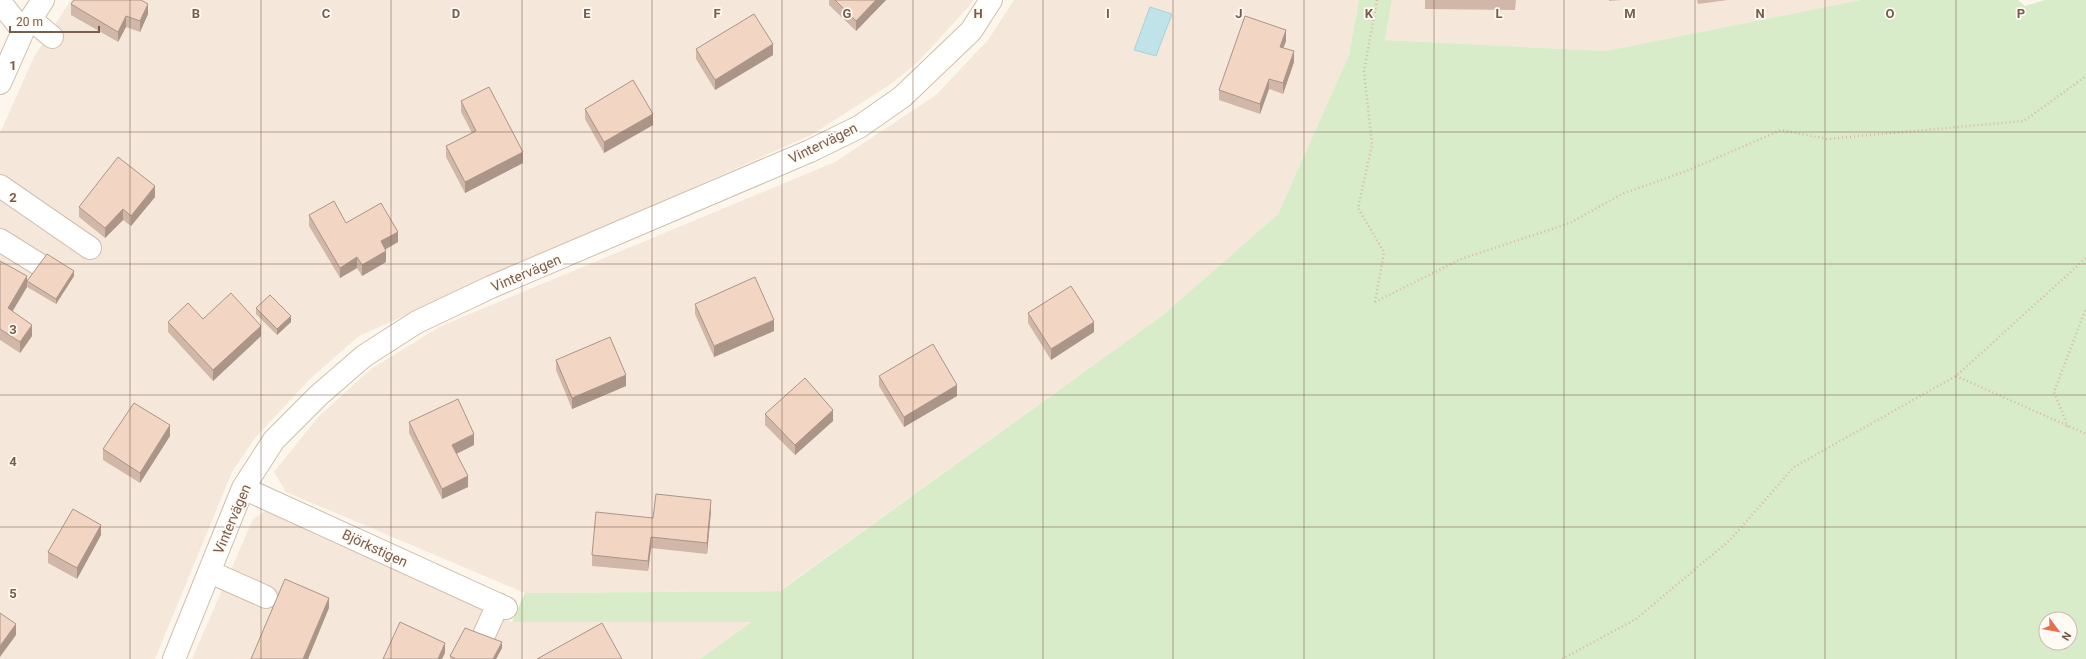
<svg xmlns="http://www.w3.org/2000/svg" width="2086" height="659" font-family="Roboto,sans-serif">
<rect width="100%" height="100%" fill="#fdf6ec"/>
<path fill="#f5e8da" d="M71,0H973L970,5L919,61L891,84L811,135L359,336L310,379L255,438L232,472L155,659H0V133L34,57Z
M1014,0H1359L1349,55L1278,214L1163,315L779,591L525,593L286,492L274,472L318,417L371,369L441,326L835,162L936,95L988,40Z
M1392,0H1860L1605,51L1385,40Z
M267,510L512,622H753L700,659H192L253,519Z"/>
<path fill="#d8ecc9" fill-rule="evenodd" d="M1359,0H1392L1385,40L1605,51L1860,0H2018L2025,6L2045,0H2086V659H700L752,622H512L525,593L780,591L1163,315L1278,214L1349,55ZM2046,619H2070V643H2046Z"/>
<path fill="#bfe3e8" stroke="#a5d3da" d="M1150,7L1172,14L1156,56L1134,50Z"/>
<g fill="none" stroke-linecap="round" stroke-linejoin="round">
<g stroke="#d1beb0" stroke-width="24">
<path id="minor" d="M0,2L23,31L0,83
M31,19L52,37
M23,31L43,0
M0,186L90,248
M0,240L40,265
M243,488L506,608
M210,572L266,597
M484,635L498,604
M174,659L243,488L274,440L319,395L364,356L417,322L491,287L810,151L859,127L902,97L971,31L991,0"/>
</g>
<path stroke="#d9b8a5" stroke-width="2.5" stroke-dasharray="1 3" stroke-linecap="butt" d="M1375,302L1461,259L1570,223L1622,194L1689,170L1781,130L1827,139L2024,121L2086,76
M1375,302L1384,252L1358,208L1372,145L1364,71L1377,0
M1956,376L2086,434
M2068,427L2054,392L2086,308
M1562,659L1636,619L1730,540L1794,467L1956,376L2086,258"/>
<use href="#minor" stroke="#fff" stroke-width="22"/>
</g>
<path fill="#d1b7a8" d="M142,0V1L148,14L140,32L126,27L118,42L71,15V4Z
M829,0H886L856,31L829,5Z
M1425,0H1516L1515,10L1425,9Z
M1609,0H1623L1609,1Z
M1697,0H1728L1698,4Z
M1286,41L1283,48L1294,62L1283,94L1269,89L1260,114L1219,100V90Z
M696,49L773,55L715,90L696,59Z
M461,101L523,163L465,193L446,157V146L472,133L461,112Z
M585,109L653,125L604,153L585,119Z
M155,197L131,226L123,220L105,238L79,217V207Z
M309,215L346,223L398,242L385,249L386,262L362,276L357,268L340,278L309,226Z
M0,261L27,281L74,276L56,304L27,287L12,311L32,336L20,353L0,340Z
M695,304L774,331L714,357L695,314Z
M256,308L291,322L277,335L256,314Z
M1028,313L1094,332L1051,360L1028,323Z
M168,322L261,336L213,381L168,332Z
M556,360L626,386L572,409L556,370Z
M879,376L957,396L904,427L879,386Z
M765,414L833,421L795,455L765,425Z
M409,422L474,445L456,454L468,487L442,499L409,433Z
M170,436L140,483L103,460V449Z
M711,511L707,554L651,548L648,571L592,566V555L653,518Z
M101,535L77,579L48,563V552Z
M502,648L496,659H450V656Z"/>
<path fill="#aa9588" d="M876,0H886L856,31V21Z
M148,4V14L140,32V21Z
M126,16V27L118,42V32Z
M1286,30V41L1280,57V47Z
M773,44V55L715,90V80Z
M1294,51V62L1283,94V83Z
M1269,79V89L1260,114V104Z
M653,114V125L604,153V142Z
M523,152V163L465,193V182Z
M155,186V197L131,226V216Z
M123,209V220L105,238V228Z
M398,232V242L381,252V241Z
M386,251V262L362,276V265Z
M357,257V268L340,278V268Z
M74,271V276L56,304V299Z
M27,276V287L8,319V308Z
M291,316V322L277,335V329Z
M774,320V331L714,357V346Z
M1094,322V332L1051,360V349Z
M32,325V336L20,353V342Z
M261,326V336L213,381V370Z
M626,375V386L572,409V398Z
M957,385V396L904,427V417Z
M833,410V421L795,455V445Z
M170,425V436L140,483V473Z
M474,434V445L452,456V445Z
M468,476V487L442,499V489Z
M711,500V511L707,554V543Z
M101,525V535L77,579V568Z
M651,537V548L648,571V561Z
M329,598V608L308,659H303Z
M16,624V635L0,657V646Z
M502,642V648L496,659H493Z
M445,643V653L442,659H438Z"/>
<path fill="#f3d5c3" stroke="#aa9588" d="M74,0H141L148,4L140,21L126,16L118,32L71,4Z
M835,0H876L856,21Z
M754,14L773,44L715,80L696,49Z
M1245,16L1286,30L1280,47L1294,51L1283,83L1269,79L1260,104L1219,90Z
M633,80L653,114L604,142L585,109Z
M489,87L523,152L465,182L446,146L476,131L461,101Z
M118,157L155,186L131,216L123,209L105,228L79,207Z
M334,201L346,223L381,203L398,232L381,241L386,251L362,265L357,257L340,268L309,215Z
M47,254L74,271L56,299L27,281Z
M0,261L27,276L8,308L32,325L20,342L0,329Z
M755,277L774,320L714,346L695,304Z
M1071,286L1094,322L1051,349L1028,313Z
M231,293L261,326L213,370L168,322L188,303L203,319Z
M270,295L291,316L277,329L256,308Z
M610,337L626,375L572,398L556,360Z
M933,344L957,385L904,417L879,376Z
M805,378L833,410L795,445L765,414Z
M458,399L474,434L452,445L468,476L442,489L409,422Z
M134,403L170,425L140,473L103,449Z
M656,494L711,500L707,543L651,537L648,561L592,555L596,512L653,518Z
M73,509L101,525L77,568L48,552Z
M285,579L329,598L303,659H251Z
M0,613L16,624L0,646Z
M400,622L445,643L438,659H383Z
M602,623L622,659H537Z
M465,628L502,642L493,659H456L450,656Z"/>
<path fill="none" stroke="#7a5c4d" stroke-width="1" stroke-opacity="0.55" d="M130,0V659M261,0V659M391,0V659M522,0V659M652,0V659M782,0V659M913,0V659M1043,0V659M1173,0V659M1304,0V659M1434,0V659M1564,0V659M1695,0V659M1825,0V659M1956,0V659M0,132H2086M0,264H2086M0,395H2086M0,527H2086"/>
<g text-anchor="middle" stroke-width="3.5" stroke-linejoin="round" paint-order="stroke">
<g font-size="14" fill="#7a5c4d" stroke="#fffaf3">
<text transform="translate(823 143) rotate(-26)" y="5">Vintervägen</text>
<text transform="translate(526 273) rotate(-23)" y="5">Vintervägen</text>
<text transform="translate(232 519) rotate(-67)" y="5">Vintervägen</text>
<text transform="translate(375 548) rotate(25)" y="5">Björkstigen</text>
</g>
</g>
<g font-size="13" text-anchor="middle" font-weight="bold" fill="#7a5c4d" stroke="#fffaf3" stroke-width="3.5" stroke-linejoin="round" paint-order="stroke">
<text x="196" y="18">B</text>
<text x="326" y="18">C</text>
<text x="456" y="18">D</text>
<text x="587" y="18">E</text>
<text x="717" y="18">F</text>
<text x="847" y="18">G</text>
<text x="978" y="18">H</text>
<text x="1108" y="18">I</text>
<text x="1239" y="18">J</text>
<text x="1369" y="18">K</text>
<text x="1499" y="18">L</text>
<text x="1630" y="18">M</text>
<text x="1760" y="18">N</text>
<text x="1890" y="18">O</text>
<text x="2021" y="18">P</text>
<text x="13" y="70">1</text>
<text x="13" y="202">2</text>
<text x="13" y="334">3</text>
<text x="13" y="466">4</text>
<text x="13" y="598">5</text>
</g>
<g transform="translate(2058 631) rotate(122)"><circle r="19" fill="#fffaf3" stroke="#cabbb1"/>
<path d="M0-3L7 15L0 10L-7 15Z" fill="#e76f51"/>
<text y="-6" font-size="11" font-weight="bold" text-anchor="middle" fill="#7a5c4d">N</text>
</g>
<path d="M10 26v6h89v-6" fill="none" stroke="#7a5c4d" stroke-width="2"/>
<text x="16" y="26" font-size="12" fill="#7a5c4d" stroke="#fffaf3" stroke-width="3" paint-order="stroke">20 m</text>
</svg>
